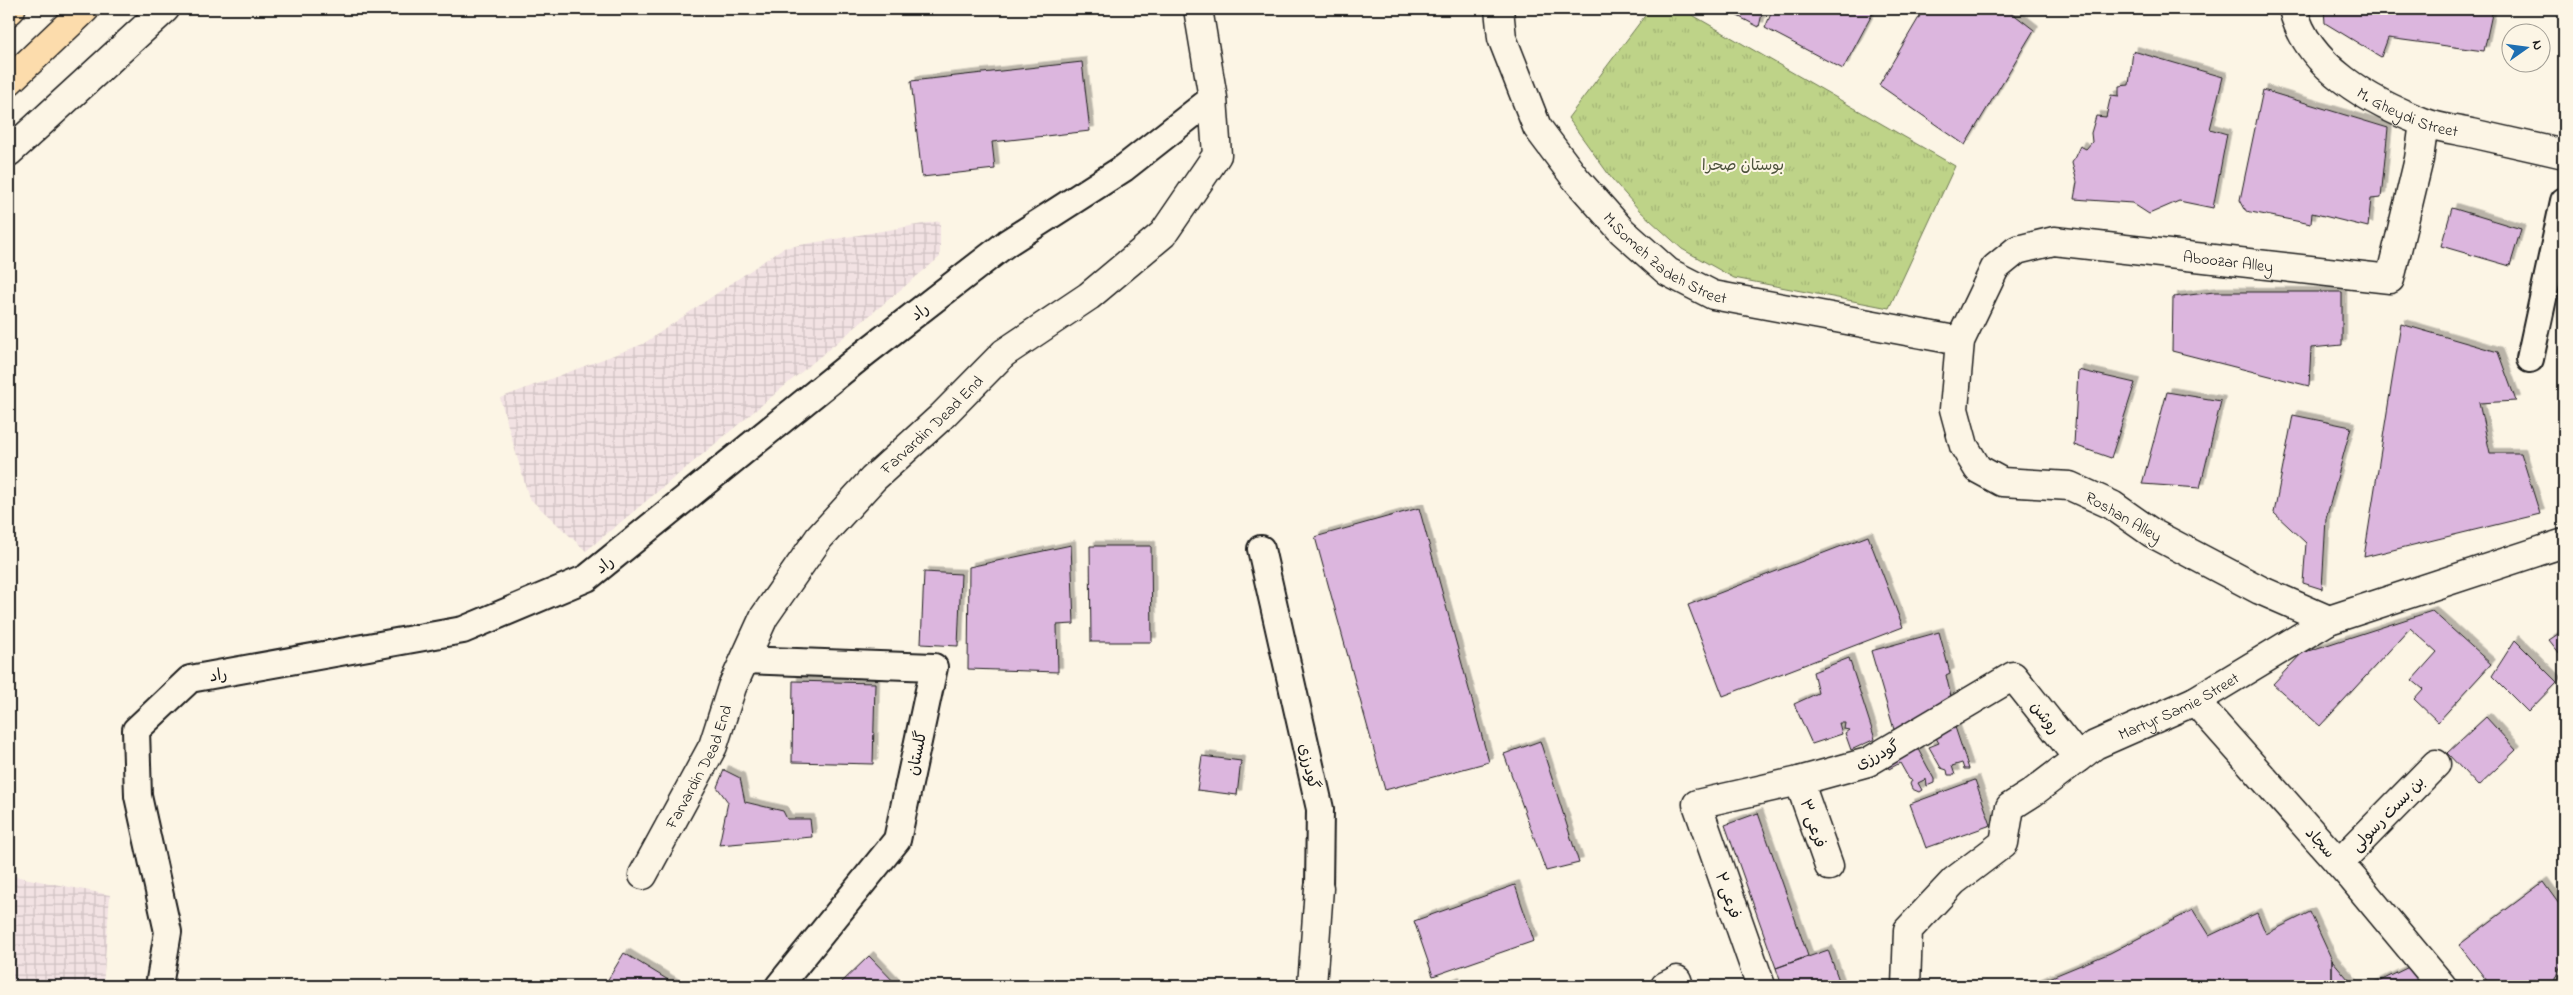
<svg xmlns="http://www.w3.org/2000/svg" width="2573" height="995" font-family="'Indie Flower','Playpen Sans Arabic',sans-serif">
<defs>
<pattern id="industrial-grid" width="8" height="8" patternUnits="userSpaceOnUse" patternTransform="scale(1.25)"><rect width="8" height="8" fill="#f2e2e3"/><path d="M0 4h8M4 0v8" fill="none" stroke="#cfc1c2"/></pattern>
<pattern id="park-tufts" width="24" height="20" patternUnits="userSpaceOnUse" patternTransform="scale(1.25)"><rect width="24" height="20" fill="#bed388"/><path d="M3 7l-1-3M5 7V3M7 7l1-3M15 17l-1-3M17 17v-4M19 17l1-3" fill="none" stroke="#a3b575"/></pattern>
<filter id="shadow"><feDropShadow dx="4.5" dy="-4.5" stdDeviation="0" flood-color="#0004"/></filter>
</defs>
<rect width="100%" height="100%" fill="#fcf5e5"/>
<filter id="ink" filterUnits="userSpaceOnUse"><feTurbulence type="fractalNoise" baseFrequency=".02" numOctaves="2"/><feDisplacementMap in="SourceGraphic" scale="10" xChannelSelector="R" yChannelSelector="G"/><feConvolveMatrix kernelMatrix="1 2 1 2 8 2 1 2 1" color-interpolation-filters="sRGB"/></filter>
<g filter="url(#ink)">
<path fill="url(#industrial-grid)" d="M940,221V257L586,551L529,498L500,398L643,344L783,248Z
M9,875L110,895L103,986H9Z"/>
<path fill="url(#park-tufts)" stroke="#6d7852" d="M1650,9H1682L1955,166L1889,308L1734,278L1682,249L1640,211L1612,179L1568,118Z"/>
<path fill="#dcb6de" stroke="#1c1c1c" filter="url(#shadow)" d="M1724,9H1763L1759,27Z
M1773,9H1875L1843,69L1765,28Z
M1924,9H2007L2034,30L1965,145L1879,85Z
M2324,9H2493L2484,51L2388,38L2381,57L2325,23Z
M2133,51L2223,77L2210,129L2227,134L2213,208L2179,201L2149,214L2132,203L2074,199L2077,182L2072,163L2080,146L2086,149L2092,142L2091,133L2096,116L2106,117L2111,95L2119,96V86L2129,85Z
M1082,62L1090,131L992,142L995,169L922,177L911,81Z
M2263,90L2388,128L2381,198L2371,199L2368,227L2312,213L2311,224L2246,211L2240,200Z
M2452,208L2521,229L2510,266L2441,246Z
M2214,292H2342V345L2311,348L2309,386L2172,351L2173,297Z
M2401,324L2498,352L2516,401L2479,403L2490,453H2521L2540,514L2364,557Z
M2078,370L2135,383L2111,458L2074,445Z
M2167,392L2221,401L2200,488L2142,484Z
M2293,415L2351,427L2326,519L2322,589L2303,583L2306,543L2274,513Z
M1419,508L1489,762L1385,790L1315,537Z
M1868,536L1903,627L1723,696L1688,605Z
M1071,545L1074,624L1057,625L1058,672L968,669L969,567Z
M1090,546H1151L1152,642H1091Z
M924,572L961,574L958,646L921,644Z
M2432,611L2491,664L2438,722L2414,699L2423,689L2412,680L2437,652L2410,628L2320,726L2273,684L2302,653Z
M2564,630V659L2549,640Z
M1939,632L1950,673L1946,675L1952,701L1895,733L1871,651Z
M2515,640L2557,682L2528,712L2492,676Z
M1849,658L1875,739L1851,750L1845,733L1849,730L1844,729L1845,723H1839L1842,734L1812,744L1794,704L1818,693L1813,672Z
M793,681L875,683L873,764L792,762Z
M2486,717L2516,750L2478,786L2447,753Z
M1953,721L1969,769H1964L1962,763L1952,766L1955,775H1948L1947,770L1941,768L1929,747L1939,743L1931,730Z
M1912,738L1934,779V783L1927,786L1926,779L1918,783L1922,790L1919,792L1912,789L1910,784L1912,780L1909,779L1900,763L1889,769L1883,753Z
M1540,741L1579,863L1546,871L1504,754Z
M1202,756L1241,761L1237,795L1197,790Z
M724,770L740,778L745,802L783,811L787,819H810L812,837L719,845L728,802L717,787Z
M1975,780L1991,825L1926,848L1910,804Z
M1758,813L1808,956L1776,968L1725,825Z
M2543,882L2564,911V958L2552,986H2491L2459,945Z
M1515,885L1534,941L1433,976L1414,921Z
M2193,910L2209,936L2257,913L2266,934L2310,912L2332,960V986H2030L2110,953Z
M1828,950L1841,986H1782L1776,968Z
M624,953L678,986H604Z
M869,956L898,986L839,985Z
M2332,960L2354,986H2332Z
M2423,960L2442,986H2370Z
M1455,981L1457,986H1443Z"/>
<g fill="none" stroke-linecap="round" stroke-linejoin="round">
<g stroke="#1c1c1c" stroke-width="30">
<path id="service" d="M2530,359L2564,201
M1261,549L1320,809L1319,888
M745,660L934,667L897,840L779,986
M159,986L168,932L138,796L136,730L190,679L463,630L587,578L865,353L1007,243L1124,168L1213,98"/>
</g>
<g stroke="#1c1c1c" stroke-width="31">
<g id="minor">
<path id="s1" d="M1499,9L1502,38L1537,127L1576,179L1622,231L1668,272L1713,295L1960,341"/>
<path id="s2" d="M2293,9C2307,67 2371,102 2423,122C2438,128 2456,130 2471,133C2502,140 2533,147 2564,154"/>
<path id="s3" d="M2329,620L2260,590L2152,533L2112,505L2070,486L2002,482L1978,469L1964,446L1954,409L1960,341L1995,268L2017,250L2054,241L2390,279L2419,159L2424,123"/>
<path d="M2195,701L2353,879L2442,986"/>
<path d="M1799,781L1829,866"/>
<path d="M2339,863L2436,764"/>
<path id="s4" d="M643,875L713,746L732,687L764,617L819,538L873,479L941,417L1004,353L1089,296L1163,234L1217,155L1213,98L1198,9"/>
<path d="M1312,986L1319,888"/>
<path d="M1665,986L1677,980L1679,986"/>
<path d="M1761,986L1697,804L1799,781L1868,762L2013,676L2078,758"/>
<path id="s5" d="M1906,986L1908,930L1954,881L2004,843L2010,807L2032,793L2095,745L2195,701L2329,620L2564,543"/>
</g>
</g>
<g stroke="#1c1c1c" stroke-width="31">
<path id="secondary" d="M9,152L165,9"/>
</g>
<g stroke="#1c1c1c" stroke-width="31">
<path id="primary" d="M9,11L11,9
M9,81L85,9"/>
</g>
<use href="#service" stroke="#fcf5e5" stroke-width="26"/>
<use href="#minor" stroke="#fcf5e5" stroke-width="28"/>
<use href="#secondary" stroke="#fcf5e5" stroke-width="28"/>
<use href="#primary" stroke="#fcdcac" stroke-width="28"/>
</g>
</g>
<g text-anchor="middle" stroke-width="4" stroke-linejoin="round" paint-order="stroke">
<g font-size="16" fill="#1c1c1c" stroke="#fcf5e5">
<text dy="6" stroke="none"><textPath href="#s2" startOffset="161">M. Gheydi Street</textPath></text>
<text dy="6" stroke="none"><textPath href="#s1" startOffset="311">M.Someh Zadeh Street</textPath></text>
<text dy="6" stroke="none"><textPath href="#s3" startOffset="844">Aboozar Alley</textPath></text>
<text transform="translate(919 311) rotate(-38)" y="6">راد</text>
<text dy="6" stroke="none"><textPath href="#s4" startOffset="542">Farvardin Dead End</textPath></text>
<text transform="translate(2124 516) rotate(30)" y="6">Roshan Alley</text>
<text transform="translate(604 564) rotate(-39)" y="6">راد</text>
<text transform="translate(218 674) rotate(-10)" y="6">راد</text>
<text dy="6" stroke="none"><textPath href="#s5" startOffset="420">Martyr Samie Street</textPath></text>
<text transform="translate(2046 717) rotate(52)" y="6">روشن</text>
<text transform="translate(916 753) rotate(-78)" y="6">گلستان</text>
<text transform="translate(1877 754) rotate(-26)" y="6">گودرزی</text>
<text dy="6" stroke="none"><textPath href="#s4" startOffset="122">Farvardin Dead End</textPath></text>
<text transform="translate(1310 766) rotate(77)" y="6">گودرزی</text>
<text transform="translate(2387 813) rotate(-46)" y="6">بن بست رسولی</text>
<text transform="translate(1814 823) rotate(71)" y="6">فرعی ۳</text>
<text transform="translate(2321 842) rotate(48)" y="6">سجاد</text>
<text transform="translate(1729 895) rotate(71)" y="6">فرعی ۲</text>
</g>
<g font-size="16" fill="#4d533c" stroke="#fcf5e5">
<text x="1743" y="170">بوستان صحرا</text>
</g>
</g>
<rect width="2573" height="995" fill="none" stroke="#fcf5e5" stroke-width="30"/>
<rect x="15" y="15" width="2543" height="965" fill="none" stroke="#1c1c1c" stroke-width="2" filter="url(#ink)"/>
<g transform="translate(2526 48) rotate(76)"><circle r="24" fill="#fcf5e5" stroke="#a29e95"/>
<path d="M0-4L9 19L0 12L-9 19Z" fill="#1f6fb2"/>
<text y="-8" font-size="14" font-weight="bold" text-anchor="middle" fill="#1c1c1c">N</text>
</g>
</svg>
